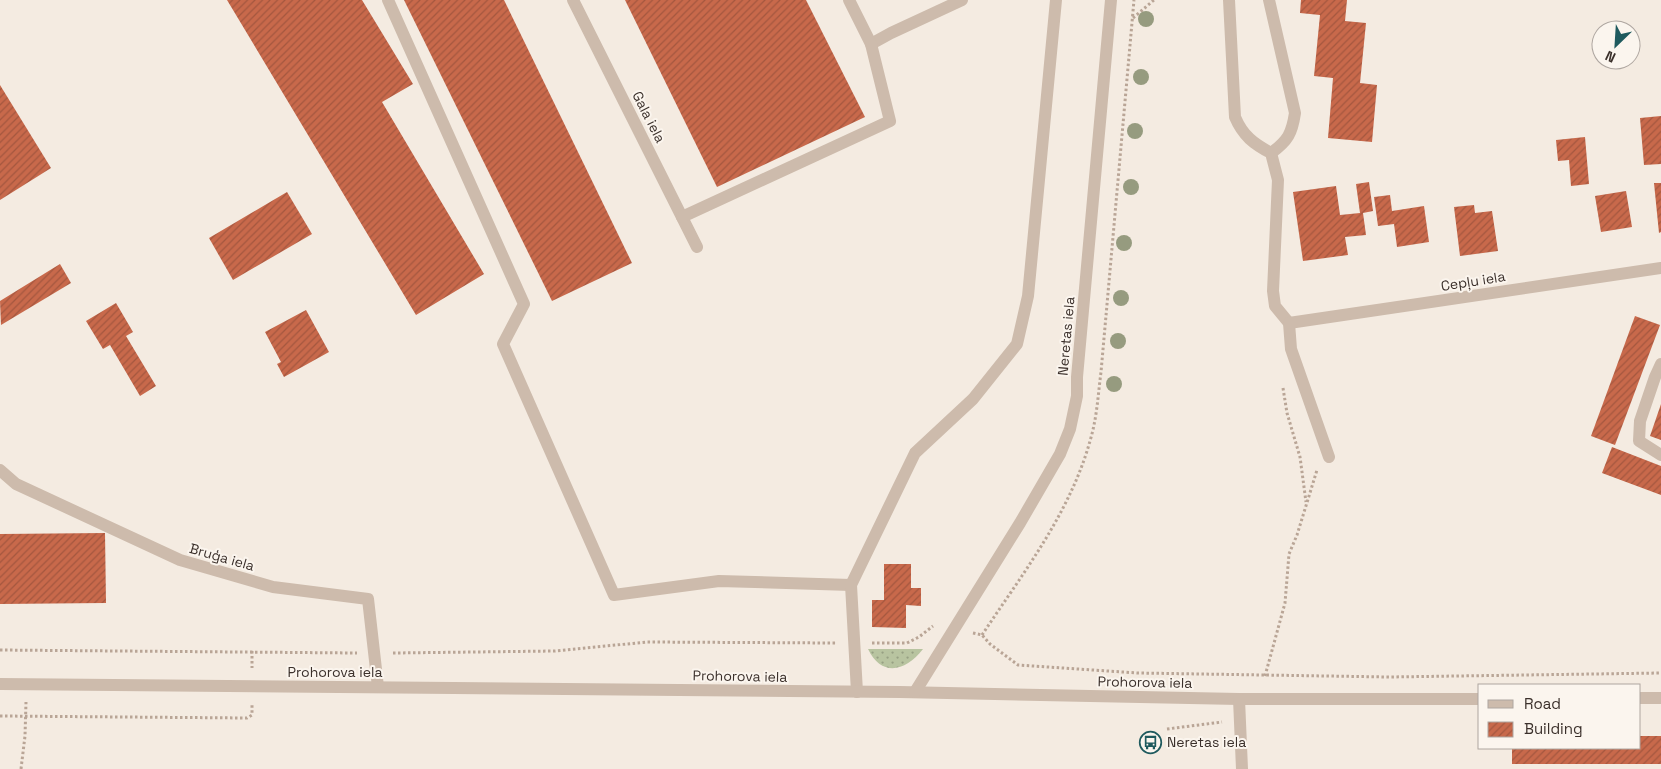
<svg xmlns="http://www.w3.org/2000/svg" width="1661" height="769" viewBox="0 0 1661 769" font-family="'Space Grotesk',sans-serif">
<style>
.grass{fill:url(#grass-dots)}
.building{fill:url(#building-hatch)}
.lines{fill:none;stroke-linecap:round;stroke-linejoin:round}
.path{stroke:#b9a596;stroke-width:3;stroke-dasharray:2.5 2.5;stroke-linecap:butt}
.minor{stroke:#cdbbac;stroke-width:12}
.tree{fill:#969b7f}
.labels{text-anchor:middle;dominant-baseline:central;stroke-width:4;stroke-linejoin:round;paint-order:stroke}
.street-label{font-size:14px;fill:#3b302b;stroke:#fbf5ee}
.poi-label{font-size:14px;fill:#3b302b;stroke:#fbf5ee;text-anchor:start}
</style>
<defs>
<pattern id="grass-dots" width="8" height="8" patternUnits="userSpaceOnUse" patternTransform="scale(1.25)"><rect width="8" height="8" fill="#b8c4a0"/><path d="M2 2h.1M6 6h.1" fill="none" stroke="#97a083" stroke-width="1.8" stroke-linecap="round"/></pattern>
<pattern id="building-hatch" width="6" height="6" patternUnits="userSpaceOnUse" patternTransform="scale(1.25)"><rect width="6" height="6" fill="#c8694b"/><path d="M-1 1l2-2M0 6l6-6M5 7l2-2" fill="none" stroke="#a4573f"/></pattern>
</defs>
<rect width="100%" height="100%" fill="#f4ebe1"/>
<path class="grass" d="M868 649H923C906 671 882 678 868 649Z"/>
<g class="building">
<path d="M227 0H362L413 84 382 102 484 274 416 315Z"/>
<path d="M404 0H504L632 263 552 301Z"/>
<path d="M625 0H806L865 117 717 187Z"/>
<path d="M1301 0H1347L1345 21 1366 23 1360 83 1377 85 1372 142 1328 138 1333 78 1314 76 1320 15 1300 13Z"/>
<path d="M0 85 51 168 0 200Z"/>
<path d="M1661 116V164L1644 165 1640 118Z"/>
<path d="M1585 137 1589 184 1571 186 1569 160 1558 161 1556 140Z"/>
<path d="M1369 182 1373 211 1363 213 1366 235 1345 237 1348 255 1303 261 1293 192 1336 186 1340 215 1360 213 1356 184Z"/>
<path d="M1654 183H1661V232L1659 233Z"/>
<path d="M1626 191 1632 227 1601 232 1595 196Z"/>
<path d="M287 192 312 234 233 280 209 238Z"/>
<path d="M1390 195 1392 211 1424 206 1429 242 1397 247 1394 224 1378 226 1374 197Z"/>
<path d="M1474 205 1475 213 1492 211 1498 251 1460 256 1454 207Z"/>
<path d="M60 264 71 283 1 325 0 301Z"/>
<path d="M116 303 133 332 126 336 156 386 140 396 110 345 103 349 86 321Z"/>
<path d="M306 310 329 352 284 377 277 364 281 362 265 332Z"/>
<path d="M1635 316 1660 325 1615 445 1591 436Z"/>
<path d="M1661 404V440L1650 436Z"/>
<path d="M1612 447 1661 466V495L1602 473Z"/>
<path d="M105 533 106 603 0 604V534Z"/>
<path d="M884 564H911V588H921V606L906 605V628L872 627V600H884Z"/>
<path d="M1640 736H1661V764H1512V748H1640Z"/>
</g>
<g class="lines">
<g class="path">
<path d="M1133 18 1154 0"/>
<path d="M1283 388 1287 413 1300 457 1306 502"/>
<path d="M973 633 982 635 990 644 1018 665 1138 673 1389 677 1661 673"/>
<path d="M982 635C1023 573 1070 513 1090 441 1097 418 1098 395 1101 372L1134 0"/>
<path d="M872 643H907L919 637 933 626"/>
<path d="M0 650 357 653"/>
<path d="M252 651V668"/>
<path d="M393 653 555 651 647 642 836 643"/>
<path d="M1265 676 1285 603 1289 554 1297 535 1317 470"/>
<path d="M0 716 247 718 252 715V705"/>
<path d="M1167 729 1222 722"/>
<path d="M21 769 25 736 26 702"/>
</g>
<g class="minor">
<path d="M388 0 524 304 503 344 614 595 719 581 851 585 915 453 973 399 1017 344 1028 296 1056 0"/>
<path d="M573 0 697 247"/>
<path d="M1229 0 1235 117C1243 136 1254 144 1271 153L1278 180 1273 291 1275 306 1289 323 1291 349 1329 457"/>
<path d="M1269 0 1295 113C1292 133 1288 141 1271 153"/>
<path d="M871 44 891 33 962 0"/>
<path d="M682 217 890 121 871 44 849 0"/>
<path d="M1289 323 1661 268"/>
<path d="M1661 364 1655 377 1640 421 1639 441 1661 455"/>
<path d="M0 470 16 484 180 560 273 587 368 599 378 687"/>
<path d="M851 585 857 692"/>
<path d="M0 684 900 692 1239 699H1480"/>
<path d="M915 692 1020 523 1060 454 1070 429 1077 396V377L1111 0"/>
<path d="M1640 698H1661"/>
<path d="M1239 699 1242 769"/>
</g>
</g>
<g class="tree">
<circle cx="1146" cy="19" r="8"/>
<circle cx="1141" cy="77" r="8"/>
<circle cx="1135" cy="131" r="8"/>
<circle cx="1131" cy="187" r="8"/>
<circle cx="1124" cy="243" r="8"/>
<circle cx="1121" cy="298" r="8"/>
<circle cx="1118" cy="341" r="8"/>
<circle cx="1114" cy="384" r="8"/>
</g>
<defs>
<symbol id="bus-ring" viewBox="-11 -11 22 22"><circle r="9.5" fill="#fbf5ee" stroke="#1f5a5e" stroke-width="1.5"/><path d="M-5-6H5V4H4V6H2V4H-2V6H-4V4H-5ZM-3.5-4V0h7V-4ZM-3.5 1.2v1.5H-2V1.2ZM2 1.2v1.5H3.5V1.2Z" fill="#1f5a5e"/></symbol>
</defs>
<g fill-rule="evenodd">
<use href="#bus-ring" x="1138" y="730" width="25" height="25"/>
</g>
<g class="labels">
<g class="street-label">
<text transform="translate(649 117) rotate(63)">Gala iela</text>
<text transform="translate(1473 281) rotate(-9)">Cepļu iela</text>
<text transform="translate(1066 336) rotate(-85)">Neretas iela</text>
<text transform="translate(222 557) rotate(16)">Bruģa iela</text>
<text x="335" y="672">Prohorova iela</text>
<text transform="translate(740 676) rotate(1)">Prohorova iela</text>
<text transform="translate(1145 682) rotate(1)">Prohorova iela</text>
</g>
<g class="poi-label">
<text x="1167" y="742">Neretas iela</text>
</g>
</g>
<rect x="1478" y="684" width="162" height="65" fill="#fbf5ee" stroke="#aea6a0"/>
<rect x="1488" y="700" width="25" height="8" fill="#cdbbac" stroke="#aea6a0"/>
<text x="1524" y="709" font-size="15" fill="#3b302b">Road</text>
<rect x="1488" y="722" width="25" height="15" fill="url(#building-hatch)" stroke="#aea6a0"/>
<text x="1524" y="734" font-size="15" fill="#3b302b">Building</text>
<g transform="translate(1616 45) rotate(205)"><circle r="24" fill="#fbf5ee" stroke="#aea6a0"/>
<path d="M0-4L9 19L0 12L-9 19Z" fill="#1f5a5e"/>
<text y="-8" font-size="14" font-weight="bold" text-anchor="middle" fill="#3b302b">N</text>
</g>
</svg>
